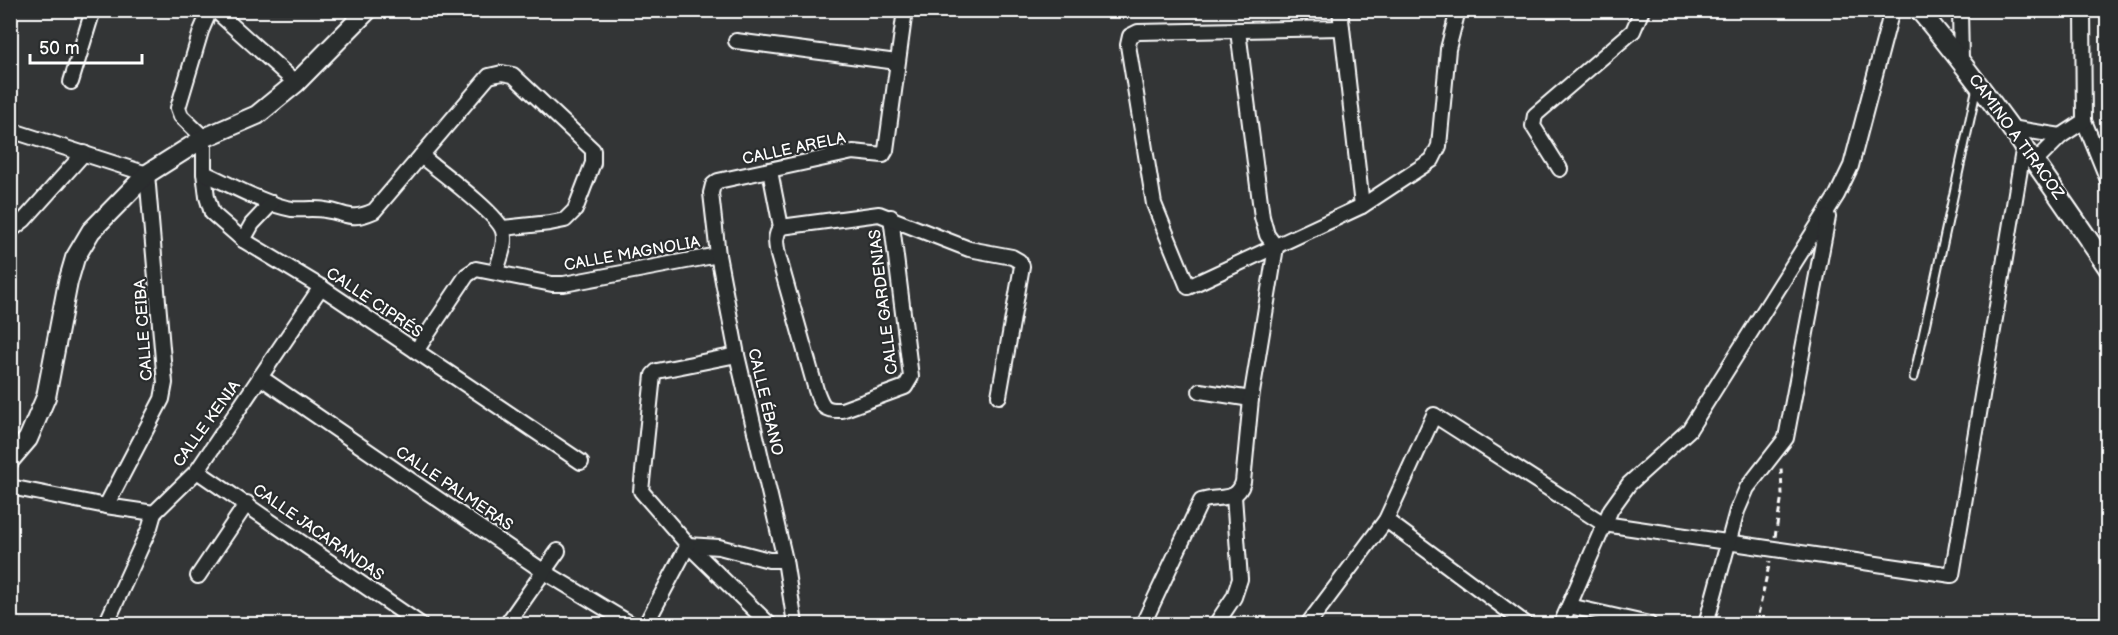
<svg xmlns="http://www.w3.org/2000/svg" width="2118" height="635" viewBox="0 0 2118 635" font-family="'Balsamiq Sans',sans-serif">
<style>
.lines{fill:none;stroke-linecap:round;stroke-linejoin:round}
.service-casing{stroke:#fff;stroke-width:11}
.minor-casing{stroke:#fff;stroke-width:18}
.tertiary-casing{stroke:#fff;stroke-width:22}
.path{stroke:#fff;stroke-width:3;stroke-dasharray:6 4.5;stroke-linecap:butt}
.service{stroke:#2a2d2e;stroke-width:7}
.minor{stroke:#2a2d2e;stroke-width:14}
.tertiary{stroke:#2a2d2e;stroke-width:18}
.labels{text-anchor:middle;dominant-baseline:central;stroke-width:4.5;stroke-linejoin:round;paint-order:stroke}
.street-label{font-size:16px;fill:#fff;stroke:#2a2d2e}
</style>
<rect width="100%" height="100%" fill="#333536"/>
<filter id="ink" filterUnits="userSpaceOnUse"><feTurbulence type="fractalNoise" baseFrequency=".0167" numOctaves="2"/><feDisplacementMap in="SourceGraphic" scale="12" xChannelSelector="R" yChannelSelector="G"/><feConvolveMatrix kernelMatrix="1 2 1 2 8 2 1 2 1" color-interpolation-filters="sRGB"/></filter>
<g filter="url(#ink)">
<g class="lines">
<defs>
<path id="service" d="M1914 377 1977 87"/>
<g id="minor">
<path d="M210 10 201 31 178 108 181 116 204 138V173L207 197 212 213 243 240 321 287 581 462"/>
<path d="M215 10 296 83"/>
<path d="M1340 10 1362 206"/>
<path d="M1960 10 1961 60"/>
<path d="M1342 28 1138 32 1130 36 1128 45 1154 204 1188 287 1362 206 1432 160 1439 146 1448 49 1458 10"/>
<path d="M736 41 897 62"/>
<path d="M71 82 93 10"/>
<path d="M2084 121 2108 180"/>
<path d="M2011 128 2061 136"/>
<path d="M10 130 147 174 165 383 162 399 106 506"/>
<path d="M421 156C437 169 499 215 503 231 507 243 499 260 496 272"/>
<path d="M2036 161 2061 136 2084 121 2083 10"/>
<path d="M1560 169 1533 126 1535 115 1633 31 1642 10"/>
<path d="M770 171 781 227C774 236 776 244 778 255L816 390C822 406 823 411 842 410L905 387 911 377 891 217"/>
<path d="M204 173C229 184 266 205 292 209 302 210 314 208 325 210 348 213 349 222 374 211L489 76 502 73 513 75 593 150V163L575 210 565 220 550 223 503 228"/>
<path d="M781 227 879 214 969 249 1012 257 1019 261 1022 266 999 396"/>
<path d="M10 231 24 220 84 153"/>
<path d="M243 240 252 224 272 203"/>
<path d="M416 351 467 275 476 269 552 284H564L718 255"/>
<path d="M737 355 657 371 653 375 641 491 688 545 769 624"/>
<path d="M260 377 543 571 631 624"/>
<path d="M1200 391 1251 399"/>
<path d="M197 471 420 624"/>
<path d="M10 487 106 506 154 513 197 471 321 287"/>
<path d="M1386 520 1526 624"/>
<path d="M688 545 719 547 769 560H785"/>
<path d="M198 576 247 503"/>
<path d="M1569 606 1649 624"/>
<path d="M106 624 150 527 154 513"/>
<path d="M507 624 558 551"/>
<path d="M646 624 688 545"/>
<path d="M795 624 785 560 737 355 718 255 711 193 713 185 718 181 853 152 883 155 886 150 905 10"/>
<path d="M1143 624 1201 501C1219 495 1237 503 1243 482L1251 399 1276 247 1267 235 1262 217 1238 31"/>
<path d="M1216 624 1234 597 1240 579 1234 496"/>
<path d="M1308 624 1386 520 1434 415 1604 524 1952 575 2024 145"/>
<path d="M1561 624 1611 509 1629 484 1689 430 1837 195 1851 166 1892 10"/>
<path d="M1706 624 1737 511 1747 488 1786 438 1828 217"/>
</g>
<g id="tertiary">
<path d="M1919 10C1988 92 2048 180 2108 268"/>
<path d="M10 460 28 439 46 397 68 282 75 258 91 231 147 174 204 138 257 115 296 83 368 10"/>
</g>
</defs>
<use href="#service" class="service-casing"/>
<use href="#minor" class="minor-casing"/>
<use href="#tertiary" class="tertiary-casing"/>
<g class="path">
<path d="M1775 537 1782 495 1781 466"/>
<path d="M1756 624 1770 561"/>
</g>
<use href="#service" class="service"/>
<use href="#minor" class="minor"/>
<use href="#tertiary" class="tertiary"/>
</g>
</g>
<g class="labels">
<g class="street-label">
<text transform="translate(2016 137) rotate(54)">CAMINO A TIRACOZ</text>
<text transform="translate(794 149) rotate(-12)">CALLE ARELA</text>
<text transform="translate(632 254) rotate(-10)">CALLE MAGNOLIA</text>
<text transform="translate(884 302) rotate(-97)">CALLE GARDENIAS</text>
<text transform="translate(374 303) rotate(34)">CALLE CIPRÉS</text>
<text transform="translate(144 330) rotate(-94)">CALLE CEIBA</text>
<text transform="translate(765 402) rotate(77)">CALLE ÉBANO</text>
<text transform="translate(207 424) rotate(-54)">CALLE KENIA</text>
<text transform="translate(454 489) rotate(34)">CALLE PALMERAS</text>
<text transform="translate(318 533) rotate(35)">CALLE JACARANDAS</text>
</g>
</g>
<rect width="2118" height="635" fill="none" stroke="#2a2d2e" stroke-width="36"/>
<rect x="18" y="18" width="2082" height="599" fill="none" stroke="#fff" stroke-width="2" filter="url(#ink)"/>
<path d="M30 54v9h112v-9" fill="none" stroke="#ffffff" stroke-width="3"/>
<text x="39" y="54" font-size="18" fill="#ffffff" stroke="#2a2d2e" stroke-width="4.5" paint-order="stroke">50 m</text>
</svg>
